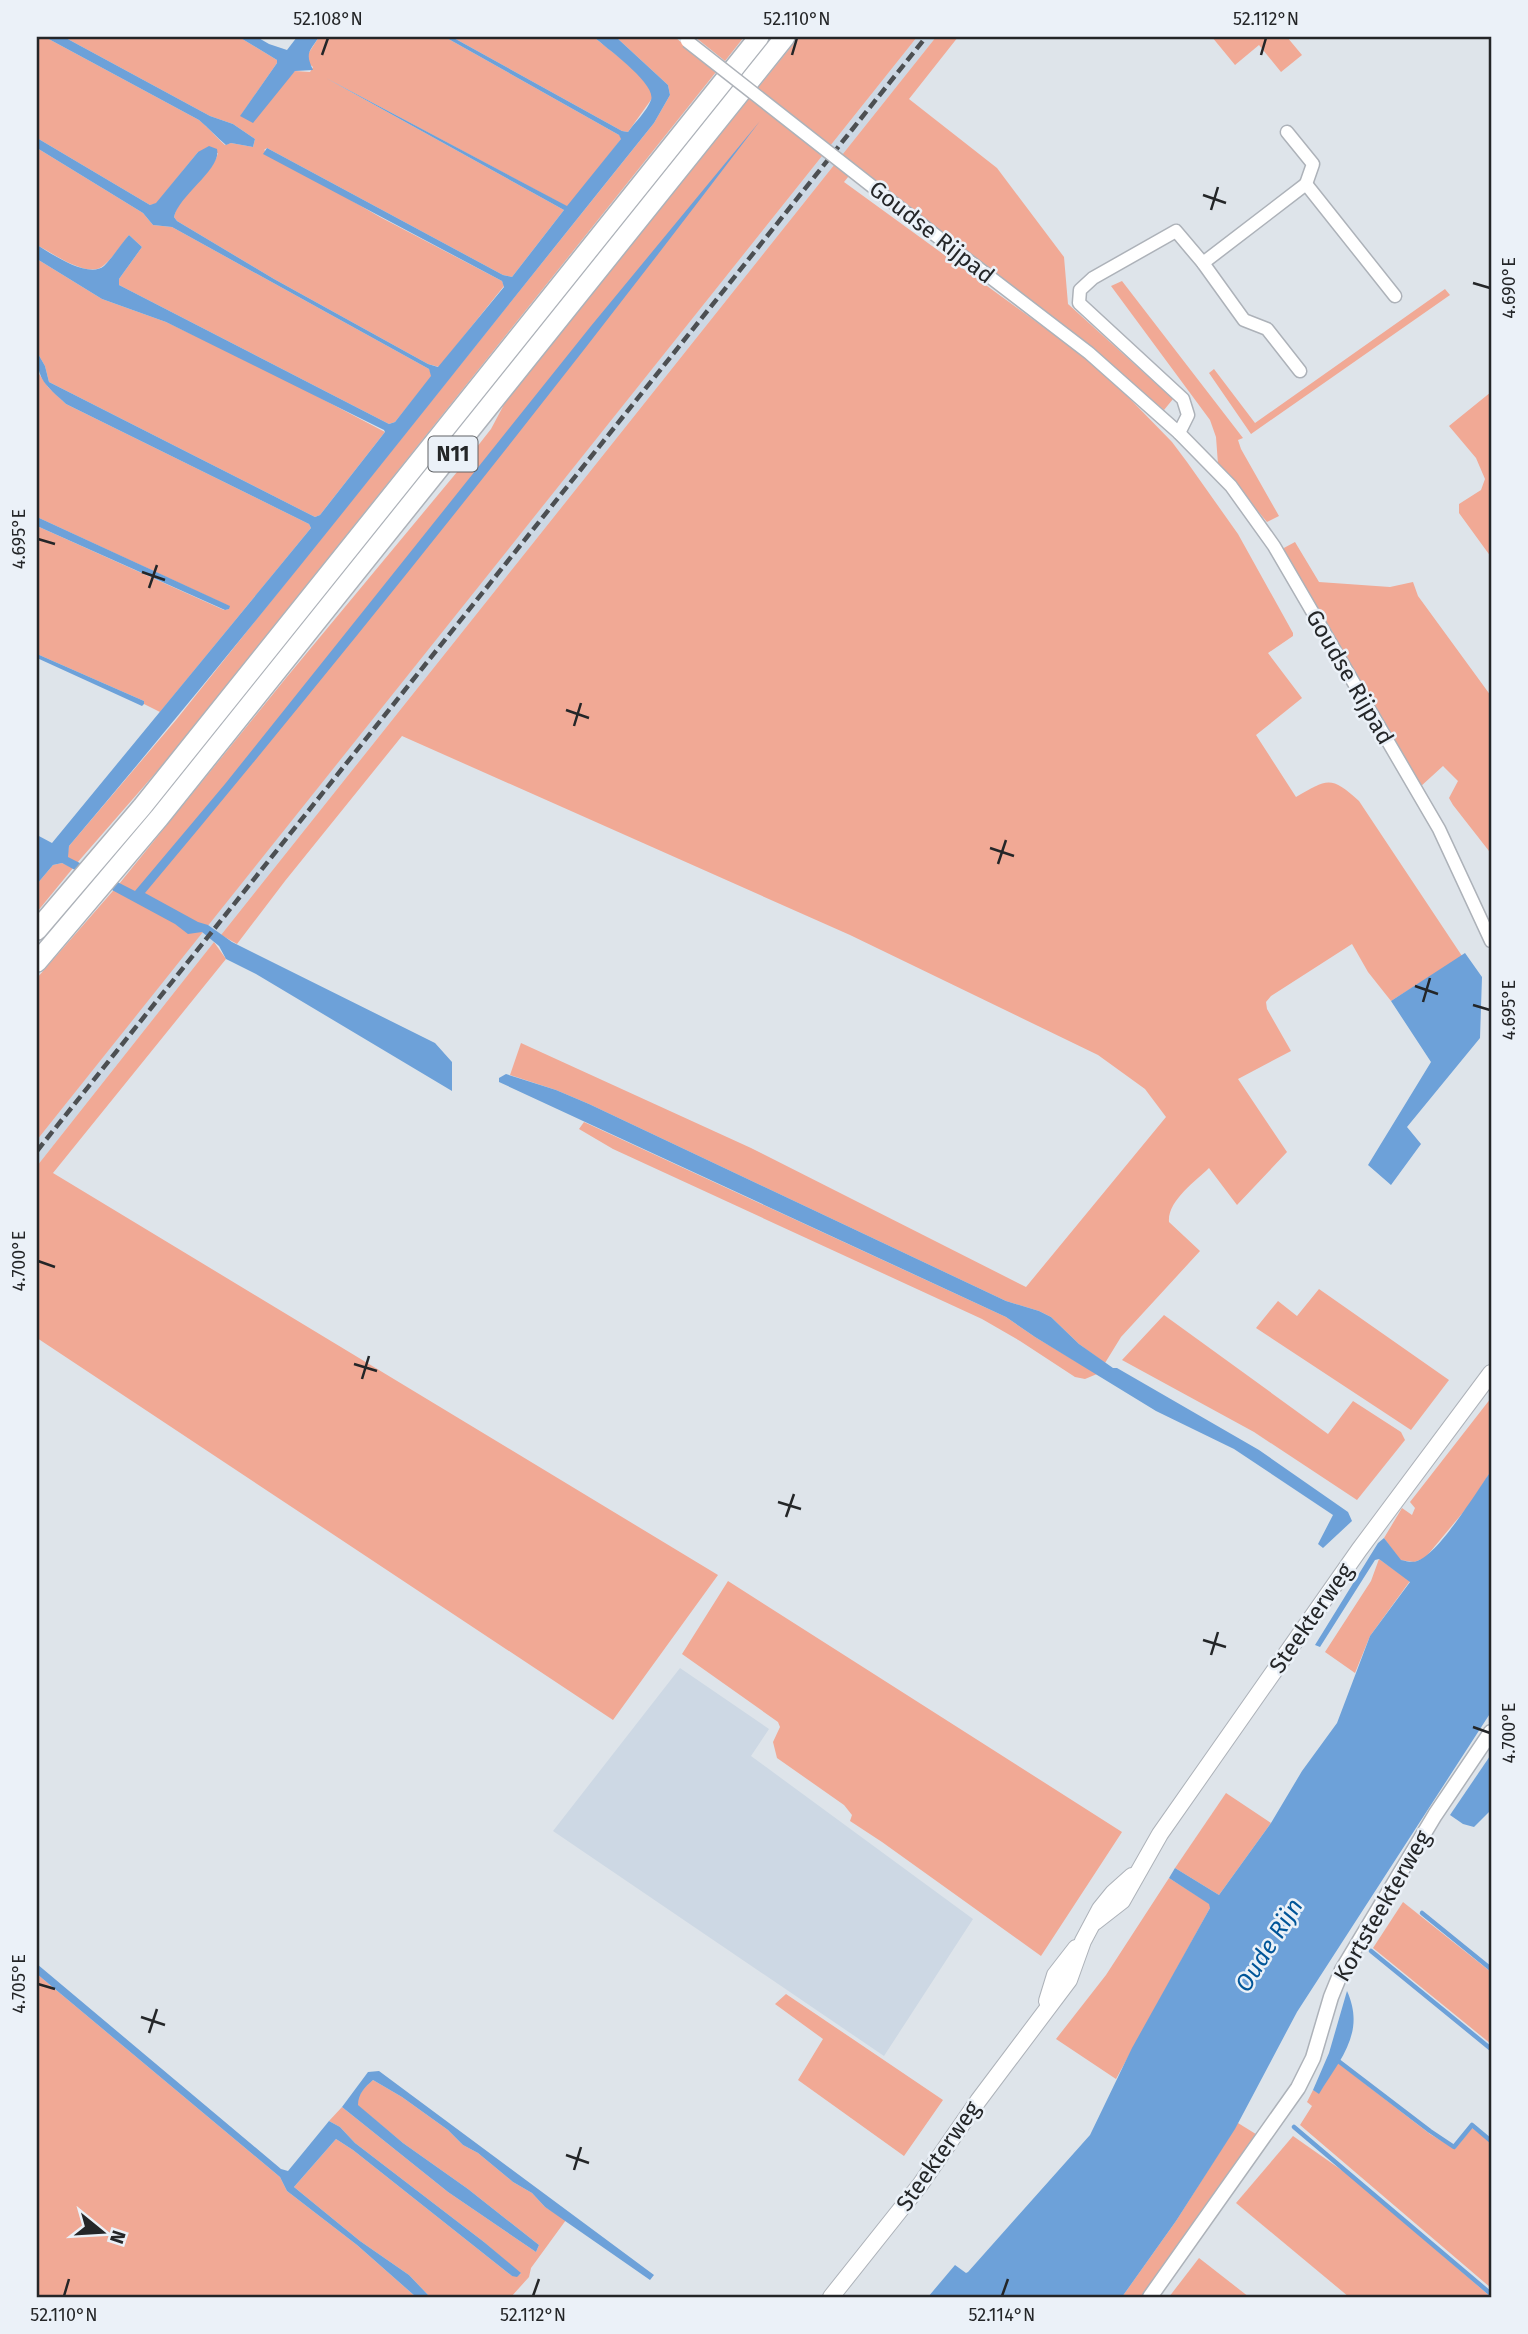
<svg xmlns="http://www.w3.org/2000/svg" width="1528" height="2334" viewBox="0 0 1528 2334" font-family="'Fira Sans',sans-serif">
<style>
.built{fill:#cdd8e4}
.green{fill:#f1a995}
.water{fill:#6da1d9}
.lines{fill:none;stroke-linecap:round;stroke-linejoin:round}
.stream{stroke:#6da1d9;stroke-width:4.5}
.minor-casing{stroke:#adb2b9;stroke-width:15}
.tertiary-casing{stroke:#adb2b9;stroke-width:17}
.secondary-casing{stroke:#adb2b9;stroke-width:18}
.trunk-casing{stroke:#adb2b9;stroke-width:22}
.minor{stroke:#fff;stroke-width:12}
.tertiary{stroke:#fff;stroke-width:14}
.secondary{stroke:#fff;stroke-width:16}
.trunk{stroke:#fff;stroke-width:19}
.rail{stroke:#4c4f52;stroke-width:4.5;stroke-dasharray:10 5;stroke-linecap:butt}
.minor-bridge-casing{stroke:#adb2b9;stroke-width:15;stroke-linecap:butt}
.minor-bridge{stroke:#fff;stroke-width:12}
.ticks{fill:none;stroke:#242628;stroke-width:2.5}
.labels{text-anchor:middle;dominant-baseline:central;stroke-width:5;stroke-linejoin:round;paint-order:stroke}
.shield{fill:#ebf1f8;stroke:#606366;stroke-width:2}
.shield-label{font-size:21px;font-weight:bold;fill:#242628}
.street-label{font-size:23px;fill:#242628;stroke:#ebf1f8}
.water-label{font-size:24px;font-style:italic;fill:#005598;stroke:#ebf1f8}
.neatline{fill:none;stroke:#242628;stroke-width:2.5}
.ticks-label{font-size:18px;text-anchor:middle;fill:#242628}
</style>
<rect width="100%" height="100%" fill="#dee4ea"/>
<g class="built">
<path d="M917 37H936L221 935 208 925Z"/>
<path d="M202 932 214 942 37 1166V1140Z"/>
<path d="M680 1668 769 1729 751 1756 973 1919 884 2056 553 1831Z"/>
</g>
<g class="green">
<path d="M37 37H45L199 120C209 128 216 137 225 145L231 143 253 147 255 139 233 124 210 116 64 37H239L277 60V63L241 115 295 71 310 72 313 67 308 63V54L319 37H445L619 135 622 138 568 207 326 78 564 210 512 277 503 275 267 148 264 150 380 217 502 281 504 286 439 367 428 364 274 279 177 221 174 217C180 191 211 178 218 153L198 152 156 204 150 205 37 138Z"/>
<path d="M452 37H594C611 52 647 75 653 97L628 132 622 131Z"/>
<path d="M616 37H675L716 72 166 761 77 863 67 857 69 846 176 720 654 123 670 95 668 85Z"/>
<path d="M695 37H744L725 61Z"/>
<path d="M799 37H917L37 1140V978L119 884 286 678 462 466 491 429 508 397Z"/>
<path d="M936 37H958L909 99 997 168 1064 257 1068 304 1173 399 1164 410 857 166 844 182 1100 368 1172 442 1187 462 1238 534 1293 633V636L1268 653 1302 698 1256 735 1296 797C1327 779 1331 775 1359 801L1462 956 1391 1001 1368 972 1352 944 1271 996 1266 1002 1267 1009 1291 1051 1238 1079 1287 1152 1237 1205 1209 1168C1196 1181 1167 1201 1169 1222L1200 1251 1121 1337 1105 1363 1079 1344 1051 1317 1039 1311 1006 1301 589 1104 556 1090 510 1075 521 1043 751 1148 1026 1287 1166 1117 1145 1089 1098 1055 850 935 402 736 285 881 237 944 221 935Z"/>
<path d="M1212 37H1287L1302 55 1281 72 1259 45 1235 65Z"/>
<path d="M37 148 143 213 153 225 172 227 429 369 432 376 395 422 389 424 119 285V279L142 247 129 235C121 245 113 258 103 266 88 279 52 253 37 245Z"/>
<path d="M37 259 102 299 166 322 269 371 385 432 320 515 315 517 49 382 45 366 37 352Z"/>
<path d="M1122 281 1243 438 1238 440 1241 449 1279 516 1267 522 1218 464 1216 437 1210 420 1111 286Z"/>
<path d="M1445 289 1450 295 1251 434 1209 373 1214 369 1255 423Z"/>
<path d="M37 371 48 387 66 404 309 524 311 528 160 712 144 704V701L37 654V526L224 610 229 609V606L37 517Z"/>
<path d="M1491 392V557L1459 513V504L1481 490 1485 479 1476 458 1449 426Z"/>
<path d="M1295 542 1319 582 1390 587 1413 582 1418 596 1491 696V850L1489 851 1453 805 1449 798 1458 781 1443 766 1420 787 1329 626 1282 549Z"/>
<path d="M62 863 73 868 37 912V884L53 865Z"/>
<path d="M214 942 226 959 53 1173 718 1575 613 1720 37 1338V1166Z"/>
<path d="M584 1122 1006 1317 1035 1337 1097 1374 1085 1379 1075 1377 1020 1341 982 1319 613 1149 579 1129Z"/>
<path d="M1319 1289 1449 1380 1411 1430 1256 1328 1278 1301 1297 1316Z"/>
<path d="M1164 1315 1328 1434 1353 1401 1401 1432 1405 1440 1357 1500 1254 1432 1122 1360Z"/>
<path d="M1491 1398V1418L1489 1423 1491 1426V1471L1470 1504 1425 1558 1414 1562 1400 1560 1384 1538 1402 1508 1412 1515 1415 1508 1410 1502Z"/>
<path d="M1379 1559 1410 1581 1370 1636 1355 1673 1325 1652 1371 1581Z"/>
<path d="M728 1581 1122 1832 1041 1956 882 1842 850 1821 852 1815 844 1805 777 1758 773 1742 780 1727 778 1722 682 1654Z"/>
<path d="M1226 1793 1271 1823 1219 1895 1175 1868Z"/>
<path d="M1169 1878 1210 1904V1908L1116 2079 1056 2039 1106 1975Z"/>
<path d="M1403 1902 1491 1972V2044L1373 1948Z"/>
<path d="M37 1974 280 2177 287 2191 357 2245 416 2297H37Z"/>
<path d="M786 1994 943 2100 904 2156 798 2080 823 2039 775 2004Z"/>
<path d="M1338 2063 1430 2134 1455 2149 1472 2128 1491 2142V2288L1300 2125 1312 2106 1307 2102 1313 2090 1319 2093Z"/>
<path d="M373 2080 402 2097 448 2130 463 2145 478 2153 513 2182 532 2193 545 2207 566 2220 531 2268 529 2277 511 2297H430L409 2275 360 2241 294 2187 336 2139 353 2150 512 2276 521 2274 484 2242 355 2143 340 2127 329 2121 342 2107 448 2192 536 2252 539 2245 468 2189 403 2143 357 2105C358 2093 365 2087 373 2080Z"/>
<path d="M1238 2123 1259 2136 1141 2297H1122L1176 2221Z"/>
<path d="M1293 2136 1350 2176 1491 2297H1349L1236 2203Z"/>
<path d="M1199 2258 1249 2297H1169Z"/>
</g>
<g class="water">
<path d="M45 37H64L210 116 233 124 255 139 253 147 231 143 226 145C216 137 209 128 199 120Z"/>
<path d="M239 37H257L269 44 287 50 297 37H319C309 52 305 53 313 70L295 71 253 123 240 116 277 63V60Z"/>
<path d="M445 37H452L622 131 628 132C635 122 647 111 651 100 657 84 606 48 594 37H616L668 85 670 95 654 123C460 364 270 609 69 846L68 857 135 891 225 784 591 326 760 121C561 383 356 641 145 893L198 922 208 925 232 942 435 1043 452 1062V1091L256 974 226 959 219 946 202 932 188 934 175 924 62 863 53 865 37 884V864L39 861 37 859V835L52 843 311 528 309 524 66 404C46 385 37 381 37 352L45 366 49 382 315 517 320 515 385 432 384 430 166 322 102 299 37 259V245C52 254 88 279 104 266 113 257 121 244 129 235L142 247 119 279V285L389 424 395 422 431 376 429 369 172 227 153 225 143 213 37 148V138L150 205 156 203 198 152 209 146 217 149C222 169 179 195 174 217L177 221 274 279 428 364 438 367 504 287 502 281 263 154 267 148 503 275 512 277 564 210 326 78 567 206 621 139 619 135Z"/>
<path d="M37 517 230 606 229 609 225 610 37 526Z"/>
<path d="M37 654 144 701V704L142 706 37 658Z"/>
<path d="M1465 953 1482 977 1480 1038 1407 1127 1421 1144 1391 1185 1368 1165 1431 1062 1391 1001Z"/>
<path d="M506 1074 556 1090 589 1104 1006 1301 1039 1311 1051 1317 1079 1344 1113 1368H1117L1259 1450 1348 1512 1352 1521 1323 1548 1318 1544 1333 1515 1234 1449 1156 1411 1035 1337 1006 1317 499 1082V1078Z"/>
<path d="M1491 1471V1712L1297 2012 1235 2129 1176 2221 1122 2297H928L955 2265 966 2273 968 2272 1090 2135 1132 2048 1210 1908 1209 1904 1169 1878 1175 1868 1219 1895 1271 1823 1302 1771 1337 1723 1370 1636 1410 1582 1379 1559 1375 1560 1320 1647 1315 1645 1378 1543 1384 1538 1401 1560C1406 1561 1412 1563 1417 1561 1438 1555 1477 1491 1491 1471Z"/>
<path d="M1490 1756 1491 1810 1474 1827 1463 1824 1450 1815Z"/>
<path d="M37 1964 281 2169 288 2171 329 2121 340 2127 355 2143 484 2242 521 2273 517 2277 512 2276 353 2150 336 2139 294 2187 360 2241 409 2275 430 2297H416L357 2245 287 2191 280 2177 37 1974Z"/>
<path d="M1347 1991C1366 2033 1340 2059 1319 2094L1313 2090 1329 2053Z"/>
<path d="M379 2071 654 2275 650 2280 545 2207 532 2193 513 2182 478 2153 463 2145 448 2130 402 2097 373 2080C365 2087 358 2094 358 2105L403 2143 468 2189 539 2245 536 2252 448 2192 342 2107 368 2072Z"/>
</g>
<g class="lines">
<g class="stream">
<path d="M1422 1913 1491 1969"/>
<path d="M1371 1951 1491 2049"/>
<path d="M1337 2060 1430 2131 1454 2147 1472 2125 1491 2141"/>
<path d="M1294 2127 1491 2294"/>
</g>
<defs>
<g id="minor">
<path d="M1287 132 1313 164 1306 184"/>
<path d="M887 198 1089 353 1179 433 1231 486 1274 546 1439 829 1491 941"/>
<path d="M1203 263 1306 184 1395 296"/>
<path d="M1179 433 1188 415 1183 399 1079 303 1080 290 1093 278 1176 231 1203 263 1244 320 1267 329 1300 371"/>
</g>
<path id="tertiary" d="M1150 2297 1298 2088 1313 2058 1331 1997 1342 1970 1435 1815 1491 1732"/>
<g id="secondary">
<path d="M1095 1922 1122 1901 1160 1834 1359 1550 1491 1373"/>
<path d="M1047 2001 1055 1975 1076 1948"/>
<path d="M831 2297 920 2185 978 2101 1069 1980 1083 1941 1100 1909 1113 1893 1132 1876"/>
</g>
<g id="trunk">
<path d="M37 930 142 807 759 37"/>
<path d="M37 962 159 818 785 37"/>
</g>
</defs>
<use href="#minor" class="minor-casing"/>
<use href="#tertiary" class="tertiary-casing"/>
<use href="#secondary" class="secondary-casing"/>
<use href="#trunk" class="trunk-casing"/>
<use href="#minor" class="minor"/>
<use href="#tertiary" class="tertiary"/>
<use href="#secondary" class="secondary"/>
<use href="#trunk" class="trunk"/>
<path class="rail" d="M37 1151 926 37"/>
<defs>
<path id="minor-bridge" d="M687 41 887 198"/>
</defs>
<use href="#minor-bridge" class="minor-bridge-casing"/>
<use href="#minor-bridge" class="minor-bridge"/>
</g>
<path class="ticks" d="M322 55 328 38M792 55 797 38M1261 55 1266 38M1203 195 1226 203M1211 210 1218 187M1473 283 1490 288M38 539 55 544M142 572 165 580M149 588 157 565M566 710 589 718M574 726 581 703M990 848 1014 856M998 864 1006 840M1415 986 1438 994M1423 1002 1430 978M1473 1005 1490 1010M38 1261 55 1267M354 1364 377 1371M362 1379 369 1356M778 1502 801 1509M786 1517 794 1494M1203 1640 1226 1647M1211 1655 1218 1632M1473 1727 1490 1733M38 1984 55 1989M141 2017 165 2025M149 2033 157 2009M566 2155 589 2163M574 2170 581 2147M64 2296 69 2279M533 2296 539 2279M1002 2296 1008 2279"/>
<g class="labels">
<rect class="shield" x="428.5" y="436.5" width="49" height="35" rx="5"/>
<g class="shield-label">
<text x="453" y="454">N11</text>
</g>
<g class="street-label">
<text transform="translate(932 232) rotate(38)">Goudse Rijpad</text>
<text transform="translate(1350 677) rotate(60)">Goudse Rijpad</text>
<text transform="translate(1311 1618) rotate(-55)">Steekterweg</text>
<text transform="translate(1382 1906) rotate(-60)">Kortsteekterweg</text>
<text transform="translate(938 2156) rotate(-55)">Steekterweg</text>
</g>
<g class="water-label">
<text transform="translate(1269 1945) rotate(-58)">Oude Rijn</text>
</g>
</g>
<rect width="1528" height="2334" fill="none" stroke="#ebf1f8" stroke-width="77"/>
<g transform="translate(102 2232) rotate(108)" stroke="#ebf1f8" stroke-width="5" paint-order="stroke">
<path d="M0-5L12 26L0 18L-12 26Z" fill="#242628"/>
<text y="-10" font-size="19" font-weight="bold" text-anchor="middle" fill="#242628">N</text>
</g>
<rect x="38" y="38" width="1452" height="2258" class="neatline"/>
<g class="ticks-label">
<text x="328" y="25">52.108°N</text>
<text x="797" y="25">52.110°N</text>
<text x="1266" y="25">52.112°N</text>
<text transform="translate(1509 288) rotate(-90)" y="6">4.690°E</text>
<text transform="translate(19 539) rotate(-90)" y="6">4.695°E</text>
<text transform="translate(1509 1010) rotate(-90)" y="6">4.695°E</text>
<text transform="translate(19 1261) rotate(-90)" y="6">4.700°E</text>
<text transform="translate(1509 1733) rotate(-90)" y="6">4.700°E</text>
<text transform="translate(19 1984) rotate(-90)" y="6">4.705°E</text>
<text x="64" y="2321">52.110°N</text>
<text x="533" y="2321">52.112°N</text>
<text x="1002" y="2321">52.114°N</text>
</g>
</svg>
